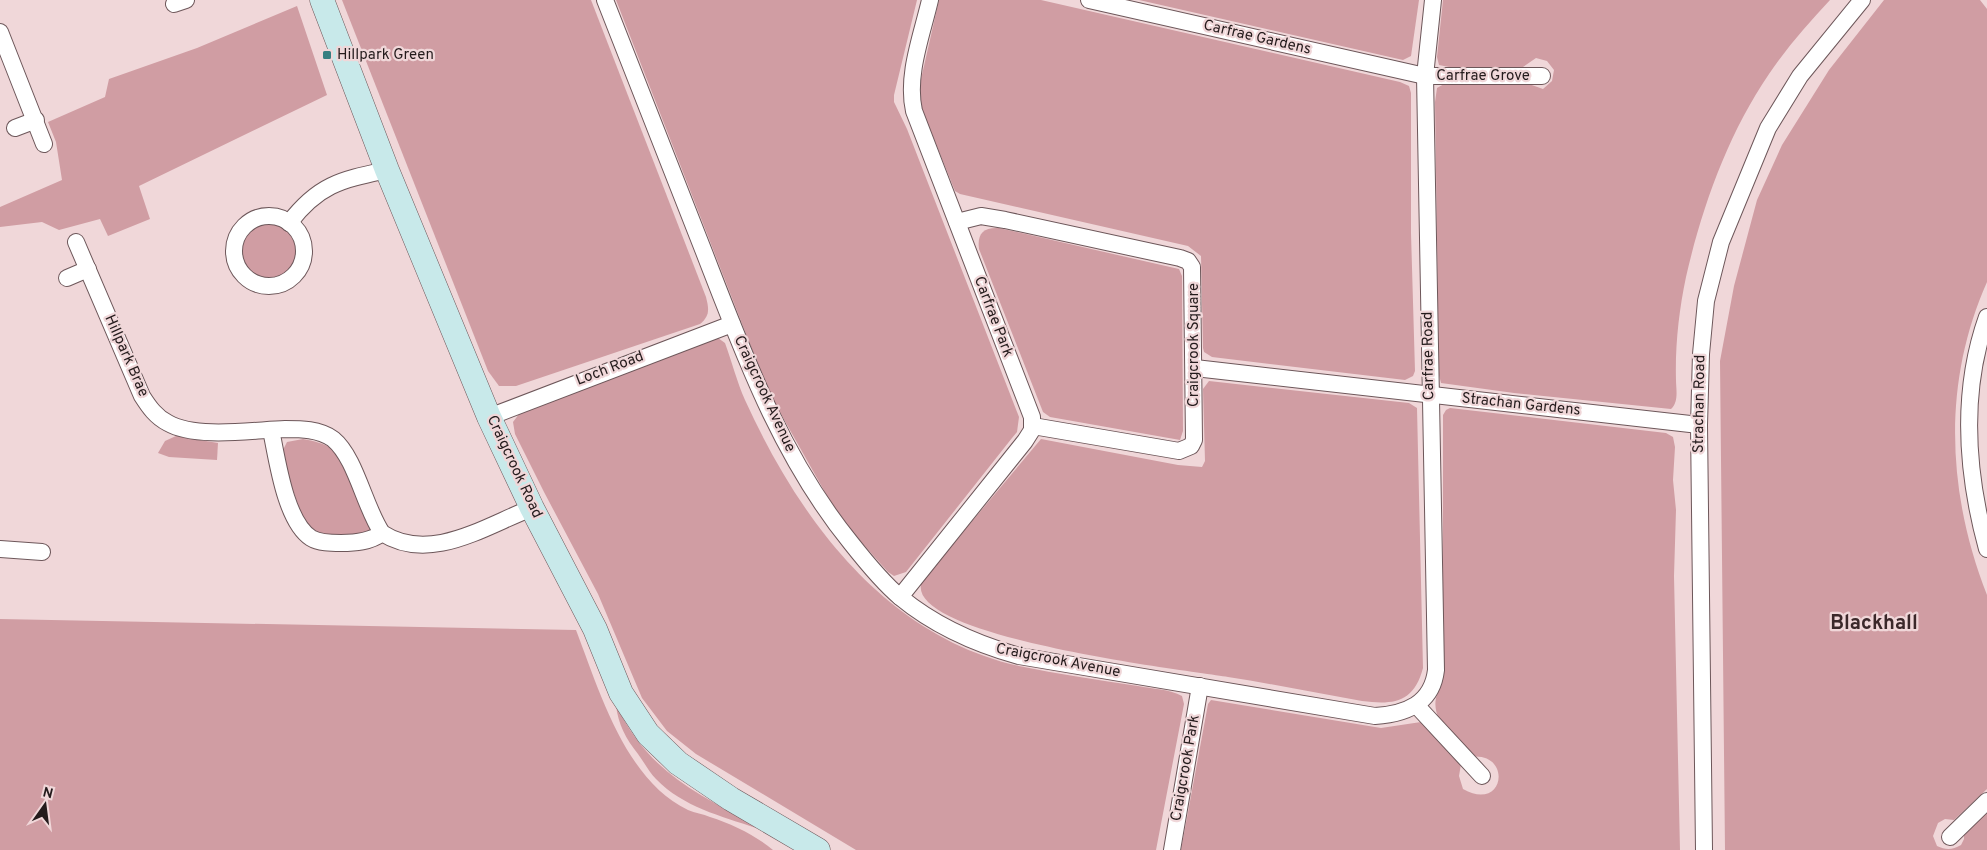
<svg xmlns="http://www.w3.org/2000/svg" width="1987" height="850" viewBox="0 0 1987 850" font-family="Overpass,sans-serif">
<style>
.green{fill:#d09da3}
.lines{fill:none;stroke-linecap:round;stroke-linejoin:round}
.street-casing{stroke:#6d575a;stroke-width:18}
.secondary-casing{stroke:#6d575a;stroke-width:25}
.street{stroke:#fff;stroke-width:16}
.secondary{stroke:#c8e9ea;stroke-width:24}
.poi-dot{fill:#367f81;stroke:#f0d7d9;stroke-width:2}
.labels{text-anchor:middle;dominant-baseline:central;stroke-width:4.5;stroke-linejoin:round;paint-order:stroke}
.street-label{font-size:15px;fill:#241b1c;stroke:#f0d7d9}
.poi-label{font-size:15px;fill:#241b1c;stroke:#f0d7d9;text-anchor:start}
.district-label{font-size:20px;font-weight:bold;fill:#3b282a;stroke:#f0d7d9}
</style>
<rect width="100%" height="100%" fill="#f0d7d9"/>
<g class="green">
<path d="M342 0H591L706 297C709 309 710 316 700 324L516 386H499L488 371Z"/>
<path d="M616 0H917L894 95V102L907 129 1019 417 1017 432 1012 438 906 572 894 576 888 572 855 535 830 501 769 393Z"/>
<path d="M939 0H1041L1400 82 1409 86 1411 93V233L1415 371 1413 376 1405 380 1212 357 1204 352 1203 348 1201 256 1188 246 960 194 955 191 919 102V88Z"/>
<path d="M1139 0H1419L1411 56 1403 60Z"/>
<path d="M1443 0H1830C1809 23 1787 47 1769 74 1728 134 1702 207 1686 277 1679 310 1675 346 1676 380 1676 389 1679 402 1671 409L1514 393 1441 383 1439 375 1435 102 1437 88 1444 84 1523 82 1543 89 1552 81 1554 70 1547 61 1536 58 1523 67H1449L1439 65 1437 57Z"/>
<path d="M1884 0H1980L1987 9V282C1942 383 1947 493 1987 595V789L1954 820 1945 819 1938 823 1933 836 1937 846C1946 850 1952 850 1961 845L1964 839V829L1987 808V850H1725L1720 361 1734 286 1757 200 1782 145 1829 70Z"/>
<path d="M297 6 327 95 139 186 150 219 108 236 100 219 59 230 42 222 0 227V207L62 180 56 142 48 122 105 97 109 79 197 48Z"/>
<circle cx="269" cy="251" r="29"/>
<path d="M999 228 1179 269 1182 276 1183 431 1180 440 1050 417 1043 412 979 249C977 234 983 227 999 228Z"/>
<path d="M718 338 725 343C732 362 737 382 745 400 799 519 885 636 1019 666 1058 674 1098 680 1138 686 1152 689 1170 689 1182 696L1184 704 1156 850H856L696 754 667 731 642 698 598 594 544 492 515 434 513 422 519 414Z"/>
<path d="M1209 381 1409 403 1417 408 1423 668C1414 703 1393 705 1362 701 1317 693 1273 684 1228 677 1191 671 899 637 922 581L1041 439 1178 465 1202 467 1205 461 1203 389Z"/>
<path d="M1450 408 1666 433 1673 437 1675 447 1673 480 1676 510 1674 576 1680 850H1181L1208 704 1211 700 1381 728 1421 722 1461 764 1459 776 1463 789C1505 813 1513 751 1470 757 1457 742 1431 721 1436 698 1438 691 1442 684 1443 676V415L1446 410Z"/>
<path d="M176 436 218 443 217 460 169 457 158 453 165 441Z"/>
<path d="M303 439C313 441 325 443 333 450 339 455 370 523 371 532L349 537 318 535 304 522 283 461V450L287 442Z"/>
<path d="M0 619 576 630C599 690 625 780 688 810 695 813 703 814 710 817 732 824 755 835 773 850H0Z"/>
<path d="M616 705C646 768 694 794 754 823L756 828C721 816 683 807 656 779 649 772 644 762 638 754 626 739 618 724 616 705Z"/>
</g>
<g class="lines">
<defs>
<g id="street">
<path d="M605 0C638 84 671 168 704 252 744 355 781 457 851 543 866 562 882 582 900 597 935 626 976 644 1019 656L1375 716C1406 714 1432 704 1436 670L1425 76 1433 0"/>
<path d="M1089 0 1425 76H1542"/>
<path d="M174 4 186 0"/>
<path d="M0 32 44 144"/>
<path d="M15 128 36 120"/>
<circle cx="269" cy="251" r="35"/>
<path d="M957 222 981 216 1005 220 1180 258 1188 261 1192 267 1194 440 1191 446 1179 451 1033 426"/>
<path d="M289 223C319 184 341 180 387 170"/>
<path d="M76 242 142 396C149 407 156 417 168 423 196 439 254 430 285 429 301 429 319 429 333 439 356 458 364 506 382 533 430 564 485 526 532 508"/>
<path d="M67 278 88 269"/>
<path d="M1987 317C1960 393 1966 472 1987 549"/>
<path d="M1195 368 1699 425"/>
<path d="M489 417 732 324"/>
<path d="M271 430C277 458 285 521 311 538 319 543 331 543 341 543 355 543 370 542 382 533"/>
<path d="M0 549 42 552"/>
<path d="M900 597 1025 441 1032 430V417L914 111C906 75 922 35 930 0"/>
<path d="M1417 706 1482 776"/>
<path d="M1950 837 1987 801"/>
<path d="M1172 850 1200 686"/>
<path d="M1704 850 1699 425 1701 354 1706 301 1721 242 1768 128 1800 76 1862 0"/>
</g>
<path id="secondary" d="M322 0 387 170 489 417 532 508 595 629 621 693 648 734 678 763 731 799 818 850"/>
</defs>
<use href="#street" class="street-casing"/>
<use href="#secondary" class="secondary-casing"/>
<use href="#street" class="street"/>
<use href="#secondary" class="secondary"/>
</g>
<rect class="poi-dot" x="322" y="50" width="10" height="10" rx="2.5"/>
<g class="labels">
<g class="street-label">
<text transform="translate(1257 38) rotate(13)">Carfrae Gardens</text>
<text x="1483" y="76">Carfrae Grove</text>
<text transform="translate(993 317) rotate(69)">Carfrae Park</text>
<text transform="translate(1194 345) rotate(-90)">Craigcrook Square</text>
<text transform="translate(126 356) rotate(66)">Hillpark Brae</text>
<text transform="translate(1429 356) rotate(-91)">Carfrae Road</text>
<text transform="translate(610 369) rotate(-21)">Loch Road</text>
<text transform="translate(764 394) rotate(65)">Craigcrook Avenue</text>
<text transform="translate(1700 404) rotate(-89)">Strachan Road</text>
<text transform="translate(1521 405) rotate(6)">Strachan Gardens</text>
<text transform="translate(514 467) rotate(65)">Craigcrook Road</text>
<text transform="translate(1058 661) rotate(11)">Craigcrook Avenue</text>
<text transform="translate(1186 768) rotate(-80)">Craigcrook Park</text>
</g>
<g class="poi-label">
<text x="337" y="55">Hillpark Green</text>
</g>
<g class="district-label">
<text x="1874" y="624">Blackhall</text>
</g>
</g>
<g transform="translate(45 805) rotate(14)" stroke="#f0d7d9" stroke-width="4" paint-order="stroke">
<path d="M0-4L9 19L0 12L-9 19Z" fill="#241b1c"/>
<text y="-8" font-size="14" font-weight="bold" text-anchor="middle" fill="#241b1c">N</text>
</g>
</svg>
